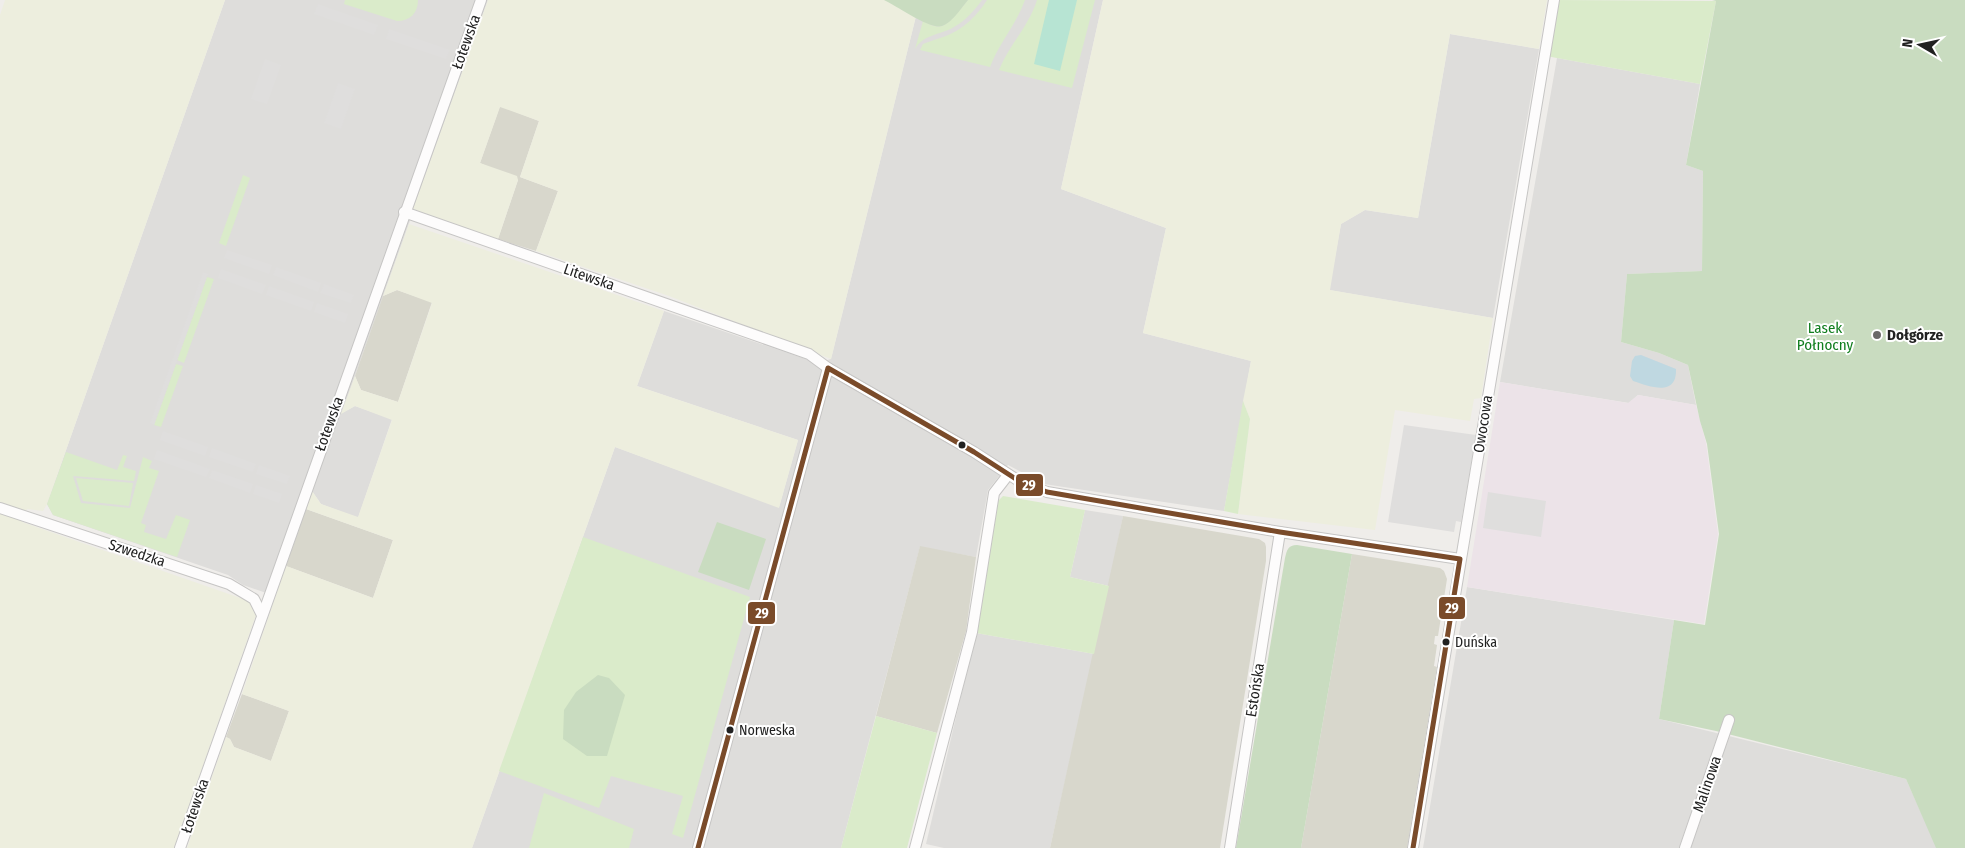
<svg xmlns="http://www.w3.org/2000/svg" width="1965" height="848" viewBox="0 0 1965 848" font-family="'Fira Sans Condensed',sans-serif">
<style>
.residential{fill:#dedddb}
.industrial{fill:#ece3e8}
.construction{fill:#d8d7cc}
.farmland{fill:#edeede}
.grass{fill:#daebca}
.forest{fill:#c9dcc0}
.pitch{fill:#b7e4d3}
.parking{fill:#dfdedd}
.water{fill:#bfd8e1}
.lines{fill:none;stroke-linecap:round;stroke-linejoin:round}
.minor-casing{stroke:#c6c5c4;stroke-width:12}
.minor{stroke:#fdfcfc;stroke-width:10}
.bus-1-casing{stroke:#fff;stroke-width:9}
.bus-1{stroke:#7a4b2a;stroke-width:5}
.poi-dot{fill:#696867;stroke:#fff;stroke-width:2}
.bus-dot{fill:#212121;stroke:#fff;stroke-width:2}
.labels{text-anchor:middle;dominant-baseline:central;stroke-width:4;stroke-linejoin:round;paint-order:stroke}
.bus-label{font-size:14px;fill:#212121;stroke:#fff;text-anchor:start}
.street-label{font-size:15px;fill:#212121;stroke:#fff}
.park-label{font-size:15px;fill:#107e1e;stroke:#fff}
.poi-label{font-size:15px;font-weight:bold;fill:#212121;stroke:#fff;text-anchor:start}
.line-badge{stroke:#fff;stroke-width:2}
.badge-label{font-size:14px;text-anchor:middle;font-weight:bold;fill:#fff}
</style>
<rect width="100%" height="100%" fill="#efedea"/>
<g class="residential">
<path d="M225 0H488L342 413 355 406 392 419 358 518 321 504 312 491 275 596 243 585 228 575 53 515 47 504Z"/>
<path d="M920 0H1103L1061 189 1166 228 1143 333 1251 361 1224 511 1044 484 1008 465 988 490 976 557 920 547 841 848H472L615 447 779 507 798 440 637 386 664 311 817 363 831 359Z"/>
<path d="M1450 34 1539 49 1493 318 1329 290 1341 224 1365 210 1418 218Z"/>
<path d="M1557 58 1700 84 1686 165 1703 171 1702 271 1627 274 1621 342 1659 353 1688 365 1696 405 1638 395 1629 403 1500 382Z"/>
<path d="M1085 510 1123 516 1109 586 1070 577Z"/>
<path d="M1467 587 1674 620 1659 719 1906 779 1937 848H1423Z"/>
<path d="M976 633 1094 654 1050 848H944L926 844Z"/>
</g>
<path class="industrial" d="M1500 382 1628 403 1638 395 1696 405 1706 443 1718 534 1704 624 1467 587Z"/>
<g class="construction">
<path d="M500 106 539 121 520 177 558 191 536 251 498 239 518 180 480 163Z"/>
<path d="M397 290 432 302 398 402 361 390 355 376 383 296Z"/>
<path d="M306 509 393 540 373 598 286 566Z"/>
<path d="M1123 516 1259 539 1265 543 1266 547V561L1220 848H1050Z"/>
<path d="M920 546 976 557 966 631 937 733 876 716Z"/>
<path d="M1352 554 1440 568 1444 571 1447 579 1438 636H1435L1434 644 1437 645 1434 666 1437 667 1407 848H1301Z"/>
<path d="M242 694 289 711 271 761 234 747 230 739 226 737Z"/>
</g>
<g class="farmland">
<path d="M5 0H225L47 504 43 511 27 509 22 522 249 601 256 615 174 848H0V15Z"/>
<path d="M488 0H920L831 359 669 296 536 251 558 191 520 177 539 121 500 107 480 163 517 176 518 180 498 239 413 209Z"/>
<path d="M1103 0H1547L1539 49 1450 34 1418 218 1365 210 1341 224 1330 290 1493 318 1481 398 1474 399 1470 421 1395 410 1375 530 1238 514 1250 419 1243 401 1251 361 1143 333 1166 228 1061 189Z"/>
<path d="M409 224 664 311 637 386 798 440 779 508 615 447 472 848H187L226 737 230 739 234 747 271 761 289 711 242 694 286 566 373 598 393 540 306 509 312 491 321 504 358 517 392 420 355 406 341 414 355 376 361 390 398 402 432 303 397 290 383 296Z"/>
</g>
<g class="grass">
<path d="M345 0H418C418 13 410 21 397 21L344 4Z"/>
<path d="M968 0H982C975 10 965 21 954 27 940 35 924 34 915 49L923 21C928 24 936 28 942 26 950 24 963 6 968 0Z"/>
<path d="M987 0H1025C1016 25 999 43 990 67L920 50 923 44C930 41 938 39 946 36 962 30 978 15 987 0Z"/>
<path d="M1037 0H1095L1072 88 999 70C1009 45 1029 26 1037 0Z"/>
<path d="M1556 0 1716 1 1700 84 1546 56Z"/>
<path d="M243 175 250 178 226 246 219 243Z"/>
<path d="M207 277 214 279 184 363 177 360Z"/>
<path d="M176 364 183 366 161 427 154 425Z"/>
<path d="M1243 401 1250 419 1238 514 1224 511Z"/>
<path d="M66 452 117 470 123 455 127 456 123 467 136 471 134 481 73 476 81 503 130 508 143 457 152 461 149 468 159 471 141 523 146 525 144 532 166 539 176 515 190 520 177 557 53 515 47 504Z"/>
<path d="M76 478 133 483 129 506 83 501Z"/>
<path d="M1003 496 1085 510 1070 577 1109 586 1094 654 976 633 996 503Z"/>
<path d="M583 537 750 597 683 838 672 834 683 796 611 776 599 808 499 771Z"/>
<path d="M876 716 937 733 907 848H841Z"/>
<path d="M544 793 634 829 629 848H529Z"/>
</g>
<g class="forest">
<path d="M884 0H968C962 7 952 23 942 26 930 30 897 6 884 0Z"/>
<path d="M1712 0H1965V848H1936L1906 779 1716 731 1659 719 1674 620 1705 625 1719 534 1707 444 1700 421 1688 365 1659 353 1621 342 1627 274 1702 271 1703 171 1686 165 1716 1Z"/>
<path d="M717 522 766 539 749 590 698 572Z"/>
<path d="M1297 545 1352 554 1301 848H1236L1285 558C1287 550 1288 545 1297 545Z"/>
<path d="M598 675 609 678 625 695 607 756H587L563 739 564 710 576 692Z"/>
</g>
<path class="pitch" d="M1049 0H1077L1060 71 1034 64Z"/>
<g class="parking">
<path d="M318 4 378 25 374 35 314 14Z"/>
<path d="M389 29 450 50 446 59 386 39Z"/>
<path d="M265 59 281 65 267 104 251 99Z"/>
<path d="M338 83 355 89 341 129 324 123Z"/>
<path d="M227 250 272 265 269 274 224 258Z"/>
<path d="M276 267 321 283 318 292 273 275Z"/>
<path d="M221 269 266 285 262 294 218 278Z"/>
<path d="M203 272 208 274 154 425 150 423Z"/>
<path d="M324 284 354 295 351 303 320 293Z"/>
<path d="M269 286 314 302 311 311 266 295Z"/>
<path d="M317 303 348 314 345 323 314 312Z"/>
<path d="M1404 425 1476 435 1461 522 1456 521 1454 532 1388 522Z"/>
<path d="M163 431 208 447 205 456 160 440Z"/>
<path d="M212 448 256 464 253 472 209 457Z"/>
<path d="M157 450 210 469 206 477 154 459Z"/>
<path d="M259 465 290 476 287 484 256 474Z"/>
<path d="M212 470 253 484 250 493 209 478Z"/>
<path d="M256 485 282 494 279 503 253 494Z"/>
<path d="M1488 492 1546 501 1541 537 1483 528Z"/>
</g>
<path class="water" d="M1641 355 1676 369C1677 397 1651 387 1633 381L1630 376 1632 361 1635 356Z"/>
<g class="lines">
<defs>
<g id="minor">
<path d="M404 212 809 354 828 368 974 452 1019 481 1047 492 1280 532 1460 559"/>
<path d="M0 508 229 584 254 599 262 615"/>
<path d="M180 848 481 0"/>
<path d="M698 848 828 368"/>
<path d="M915 848 972 632 994 493 1008 475"/>
<path d="M1230 848 1280 532"/>
<path d="M1413 848 1554 0"/>
<path d="M1685 848 1729 720"/>
</g>
</defs>
<use href="#minor" class="minor-casing"/>
<use href="#minor" class="minor"/>
<defs>
<path id="bus-1" d="M698 848 828 368 974 452 1019 481 1047 492 1280 532 1460 559 1413 848"/>
</defs>
<use href="#bus-1" class="bus-1-casing"/>
<use href="#bus-1" class="bus-1"/>
</g>
<circle class="poi-dot" cx="1877" cy="335" r="5"/>
<g class="bus-dot">
<circle cx="962" cy="445" r="4.5"/>
<circle cx="1446" cy="642" r="4.5"/>
<circle cx="730" cy="730" r="4.5"/>
</g>
<g class="labels">
<g class="bus-label">
<text x="1455" y="642">Duńska</text>
<text x="739" y="730">Norweska</text>
</g>
<g class="street-label">
<text transform="translate(466 42) rotate(-70)">Łotewska</text>
<text transform="translate(589 277) rotate(19)">Litewska</text>
<text transform="translate(329 424) rotate(-70)">Łotewska</text>
<text transform="translate(1483 424) rotate(-81)">Owocowa</text>
<text transform="translate(137 553) rotate(18)">Szwedzka</text>
<text transform="translate(1255 690) rotate(-81)">Estońska</text>
<text transform="translate(1707 784) rotate(-71)">Malinowa</text>
<text transform="translate(195 806) rotate(-71)">Łotewska</text>
</g>
<g class="park-label">
<text x="1825" y="328">Lasek<tspan x="1825" dy="17">Północny</tspan></text>
</g>
<g class="poi-label">
<text x="1887" y="335">Dołgórze</text>
</g>
</g>
<g class="line-badge">
<rect x="1015" y="473" width="29" height="24" rx="5" fill="#7a4b2a"/>
<rect x="1438" y="596" width="28" height="24" rx="5" fill="#7a4b2a"/>
<rect x="747" y="601" width="29" height="24" rx="5" fill="#7a4b2a"/>
</g>
<g class="badge-label">
<text x="1029" y="490">29</text>
<text x="1452" y="613">29</text>
<text x="762" y="618">29</text>
</g>
<g transform="translate(1920 45) rotate(279)" stroke="#ffffff" stroke-width="4" paint-order="stroke">
<path d="M0-4L9 19L0 12L-9 19Z" fill="#212121"/>
<text y="-8" font-size="14" font-weight="bold" text-anchor="middle" fill="#212121">N</text>
</g>
</svg>
